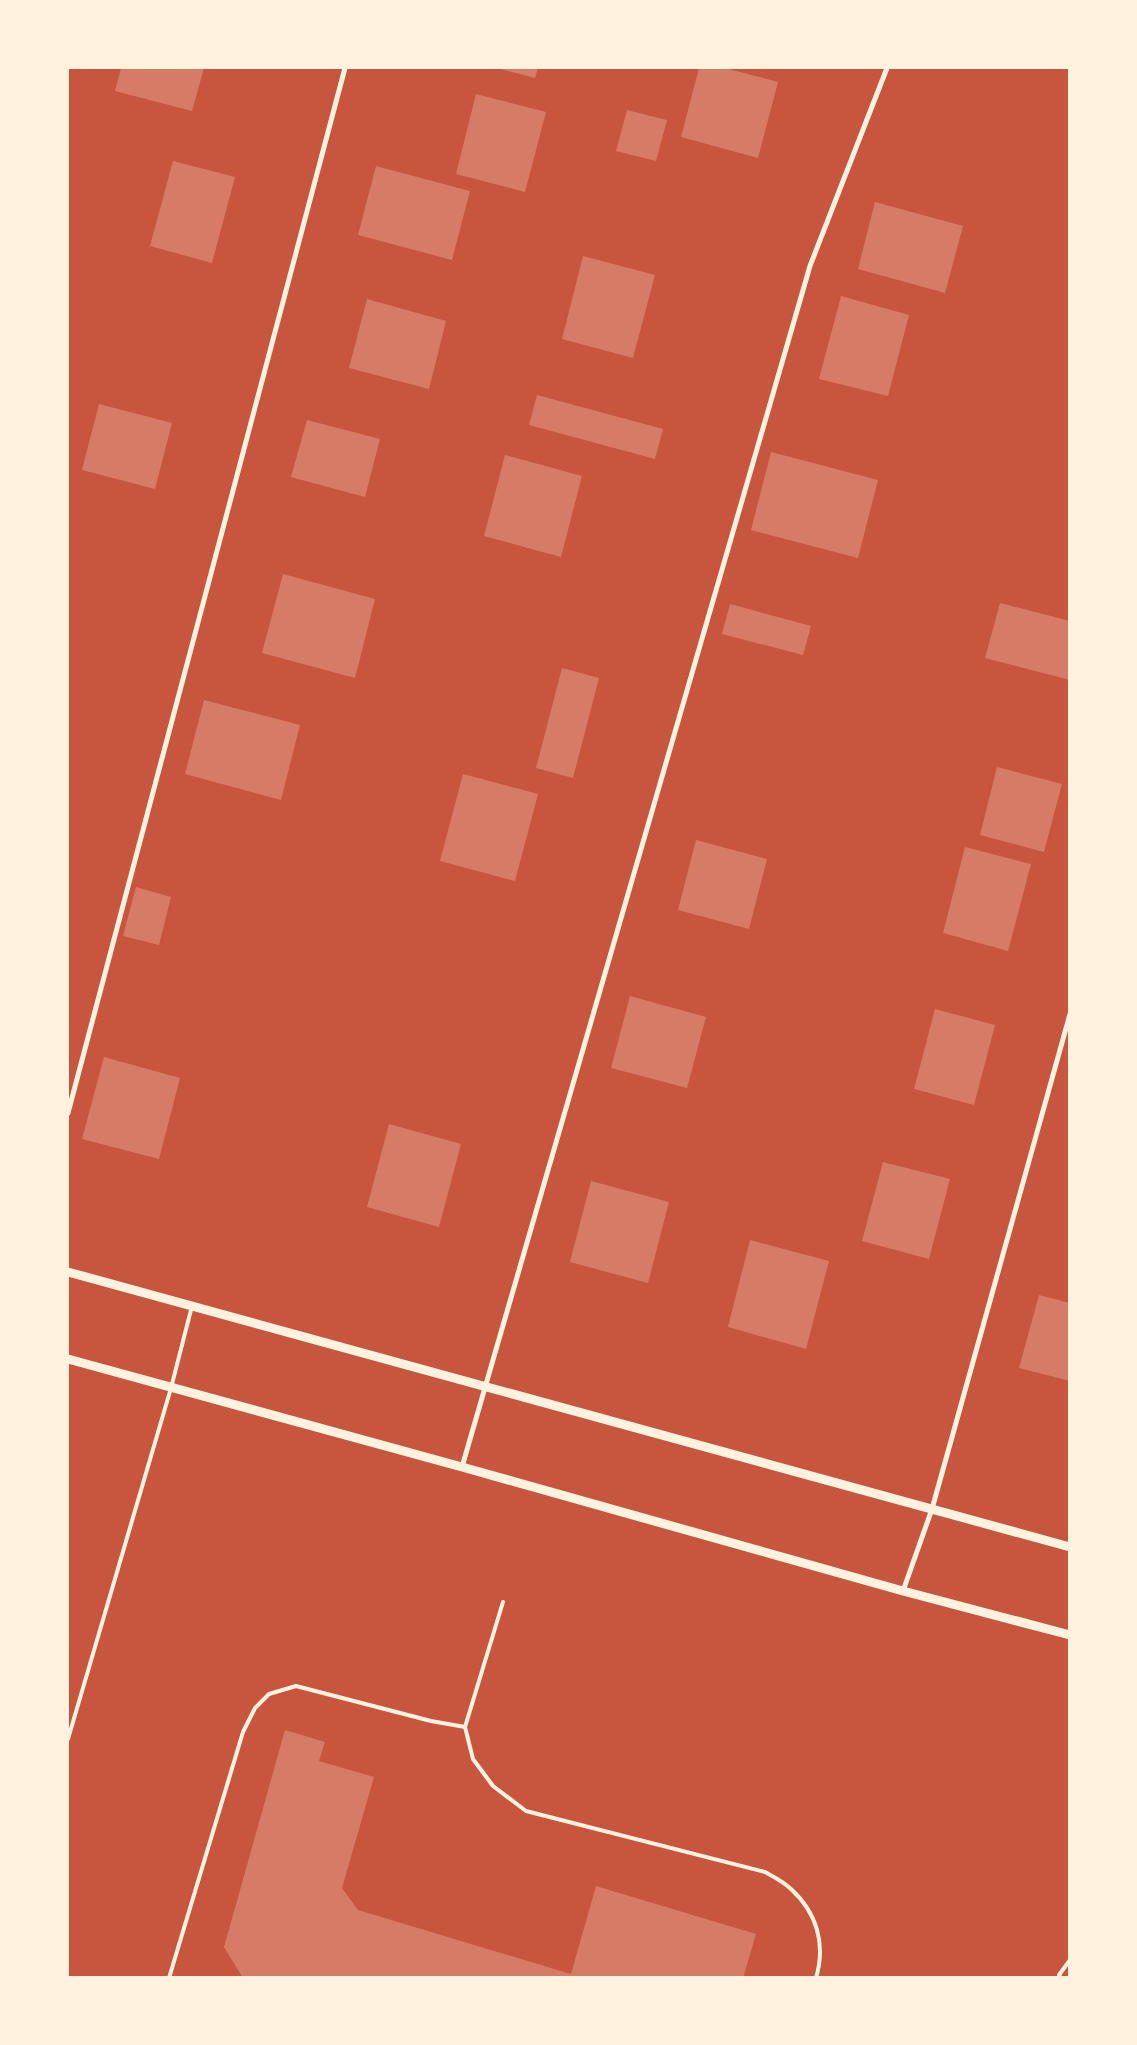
<svg xmlns="http://www.w3.org/2000/svg" width="1137" height="2045" viewBox="0 0 1137 2045" font-family="Raleway,sans-serif">
<style>
.building{fill:#d67c66}
.lines{fill:none;stroke-linecap:round;stroke-linejoin:round}
.service{stroke:#fff3e0;stroke-width:4}
.minor{stroke:#fff3e0;stroke-width:5}
.tertiary{stroke:#fff3e0;stroke-width:9}
</style>
<rect width="100%" height="100%" fill="#c8553d"/>
<g class="building">
<path d="M121 68H204L192 111 115 91Z"/>
<path d="M497 68H538L535 78Z"/>
<path d="M699 68H725L778 82 758 158 681 137Z"/>
<path d="M476 94 546 112 525 192 456 174Z"/>
<path d="M627 110 667 120 656 161 616 151Z"/>
<path d="M173 161 235 177 212 263 150 246Z"/>
<path d="M376 166 470 191 452 260 358 235Z"/>
<path d="M875 202 963 226 945 293 858 269Z"/>
<path d="M583 256 655 275 633 358 562 339Z"/>
<path d="M841 296 909 315 888 396 819 379Z"/>
<path d="M367 299 446 321 429 389 349 368Z"/>
<path d="M537 395 663 429 655 459 529 425Z"/>
<path d="M99 404 172 423 155 489 82 470Z"/>
<path d="M307 420 380 439 365 497 291 477Z"/>
<path d="M771 452 878 480 858 558 751 530Z"/>
<path d="M505 455 582 476 561 557 484 536Z"/>
<path d="M283 574 375 599 355 678 262 653Z"/>
<path d="M1000 603 1070 621V680L985 658Z"/>
<path d="M730 604 811 626 803 655 722 634Z"/>
<path d="M562 668 599 678 573 778 536 768Z"/>
<path d="M204 700 300 725 281 800 185 774Z"/>
<path d="M997 767 1062 784 1044 852 980 835Z"/>
<path d="M463 774 538 794 515 881 440 861Z"/>
<path d="M696 840 767 859 749 929 678 910Z"/>
<path d="M965 847 1031 864 1008 951 943 933Z"/>
<path d="M136 887 171 897 159 945 123 936Z"/>
<path d="M630 996 706 1017 687 1088 611 1068Z"/>
<path d="M935 1009 995 1025 974 1105 914 1089Z"/>
<path d="M104 1057 180 1078 159 1159 82 1139Z"/>
<path d="M389 1124 461 1144 439 1227 367 1207Z"/>
<path d="M883 1162 950 1179 929 1259 862 1241Z"/>
<path d="M591 1181 669 1202 648 1283 570 1262Z"/>
<path d="M750 1240 829 1261 806 1349 728 1327Z"/>
<path d="M1039 1295 1070 1303V1381L1019 1368Z"/>
<path d="M285 1730 325 1742 319 1761 374 1777 342 1888 358 1910 571 1974 596 1886 756 1934 743 1978H243L224 1947Z"/>
</g>
<g class="lines">
<g class="service">
<path d="M503 1602 465 1727 473 1759 493 1786 526 1811 765 1872C774 1877 784 1882 791 1889 817 1913 826 1944 816 1978"/>
<path d="M68 1739 171 1388 192 1306"/>
<path d="M169 1978 243 1732 255 1708 269 1694 296 1686 431 1721 465 1727"/>
<path d="M1061 1978 1059 1975 1070 1960"/>
</g>
<g class="minor">
<path d="M68 1113 345 68"/>
<path d="M462 1467 810 266 887 68"/>
<path d="M903 1591 932 1509 1070 1014"/>
</g>
<g class="tertiary">
<path d="M68 1272 1070 1547"/>
<path d="M68 1359 462 1467 903 1591 1070 1635"/>
</g>
</g>
<rect width="1137" height="2045" fill="none" stroke="#fff3e0" stroke-width="138"/>
</svg>
